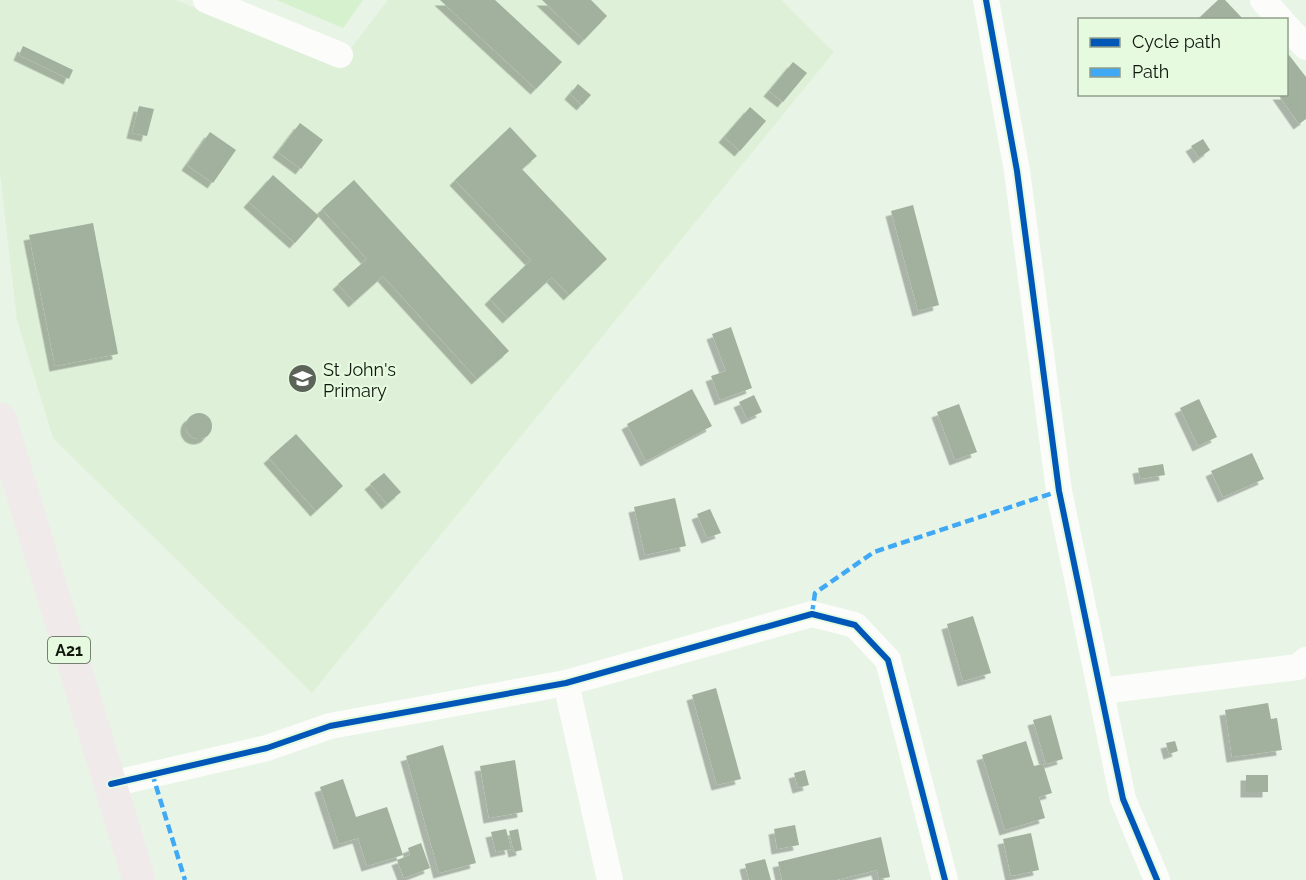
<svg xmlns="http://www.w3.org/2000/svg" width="1306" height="880" viewBox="0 0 1306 880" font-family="Raleway,sans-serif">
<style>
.built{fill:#def1d8}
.green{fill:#d5f1cd}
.building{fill:#a2b09e;filter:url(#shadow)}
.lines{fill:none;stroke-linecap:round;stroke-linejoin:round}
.minor{stroke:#fcfdfb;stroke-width:26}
.primary{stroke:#f1eaea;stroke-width:33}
.quiet{stroke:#3fa9f5;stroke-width:4.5;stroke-dasharray:9 4.5;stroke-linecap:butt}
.cycleway-casing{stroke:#e5fadf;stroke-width:10}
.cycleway{stroke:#0057b8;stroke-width:6}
.labels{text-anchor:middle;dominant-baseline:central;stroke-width:4.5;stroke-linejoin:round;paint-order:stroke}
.shield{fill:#e5fadf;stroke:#505b4c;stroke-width:1.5}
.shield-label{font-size:16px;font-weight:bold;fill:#10170d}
.poi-label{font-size:18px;fill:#10170d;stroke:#e5fadf;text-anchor:start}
</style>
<defs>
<filter id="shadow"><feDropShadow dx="-5.5" dy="5.5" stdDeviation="0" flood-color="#0004"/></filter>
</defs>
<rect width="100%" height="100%" fill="#e8f4e5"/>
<path class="built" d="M0 0H176L338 65 388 0H782L834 52 312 693 53 438 17 320 0 174Z"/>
<path class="green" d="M277 0H363L343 28Z"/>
<g class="building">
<path d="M440 0H495L562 62 536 89Z"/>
<path d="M542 0H591L607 16 584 40Z"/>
<path d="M1218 0H1225L1244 20H1197Z"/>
<path d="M23 46 73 70 69 79 19 55Z"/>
<path d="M1289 55 1306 77V119L1299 124 1278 94H1286V57Z"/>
<path d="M793 62 807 73 783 102 769 91Z"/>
<path d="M578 84 591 95 582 105 570 94Z"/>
<path d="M139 106 154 109 147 136 132 133Z"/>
<path d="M750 107 766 121 740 151 724 137Z"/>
<path d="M300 123 323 140 301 169 278 152Z"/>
<path d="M510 127 537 156 522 169 607 259 569 295 552 277 508 318 490 299 531 260 455 180Z"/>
<path d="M210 132 236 150 213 183 187 165Z"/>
<path d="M1203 139 1210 150 1199 158 1191 146Z"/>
<path d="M273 175 319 216 295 243 249 202Z"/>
<path d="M354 180 509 351 477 379 383 276 354 302 338 284 367 259 322 209Z"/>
<path d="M913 205 939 305 918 311 891 211Z"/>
<path d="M93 223 118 354 55 366 29 235Z"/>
<path d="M731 327 752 388 720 400 711 376 726 371 712 334Z"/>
<path d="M692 389 712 426 646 461 627 424Z"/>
<path d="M754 395 762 412 747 419 739 402Z"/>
<path d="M1199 399 1217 437 1198 446 1180 408Z"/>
<path d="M959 404 977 452 955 460 937 412Z"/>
<circle cx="199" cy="426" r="13"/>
<path d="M296 434 343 486 316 511 269 458Z"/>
<path d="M1252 453 1264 479 1223 497 1211 471Z"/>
<path d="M1163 464 1165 475 1140 479 1138 468Z"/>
<path d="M384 473 401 492 387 504 370 484Z"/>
<path d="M675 498 686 546 645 555 634 507Z"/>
<path d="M710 509 721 533 707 538 697 514Z"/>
<path d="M973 616 991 673 963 681 947 624Z"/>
<path d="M716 688 741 779 717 785 692 695Z"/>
<path d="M1268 703 1271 719 1277 718 1282 750 1232 757 1225 710Z"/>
<path d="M1051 715 1063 759 1046 764 1033 720Z"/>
<path d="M1026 741 1034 766 1043 764 1052 793 1039 797 1045 818 1005 830 982 755Z"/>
<path d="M1175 741 1178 751 1169 754 1166 743Z"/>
<path d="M443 745 476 863 439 873 406 756Z"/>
<path d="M515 760 523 812 489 818 480 766Z"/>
<path d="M805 770 809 785 798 788 794 773Z"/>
<rect x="1246" y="775" width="22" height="17"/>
<path d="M343 779 356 817 387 807 403 855 367 866 358 838 339 844 320 787Z"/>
<path d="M795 825 799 845 777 849 774 829Z"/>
<path d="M506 829 511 849 496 852 491 832Z"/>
<path d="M518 829 522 850 514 852 509 831Z"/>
<path d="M1031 833 1039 870 1011 876 1003 839Z"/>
<path d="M881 837 890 877 879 879 877 870 836 880H782L778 862Z"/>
<path d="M421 843 430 868 404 878 397 860 410 855 408 848Z"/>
<path d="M765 859 771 880H749L745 864Z"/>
</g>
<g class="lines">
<g class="minor">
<path d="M206 0 340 55"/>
<path d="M986 0 1017 171 1059 491 1123 799 1157 880"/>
<path d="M1263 0 1281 20"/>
<path d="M1286 26 1306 47"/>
<path d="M566 683 610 880"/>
<path d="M1101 691 1298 667 1306 660"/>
<path d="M111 784 267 748 330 726 566 683 812 614 855 625 888 660 945 880"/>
</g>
<path class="primary" d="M0 419 139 880"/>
<g class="quiet">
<path d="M812 614 815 593 874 552 1059 491"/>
<path d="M152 773 185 880"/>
</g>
<defs>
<g id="cycleway">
<path d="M986 0 1017 171 1059 491 1123 799 1157 880"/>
<path d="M111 784 267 748 330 726 566 683 812 614 855 625 888 660 945 880"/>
</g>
</defs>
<use href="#cycleway" class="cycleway-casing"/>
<use href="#cycleway" class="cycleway"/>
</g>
<defs>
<symbol id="school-disc" viewBox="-11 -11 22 22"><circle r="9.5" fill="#5c6459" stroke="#e5fadf"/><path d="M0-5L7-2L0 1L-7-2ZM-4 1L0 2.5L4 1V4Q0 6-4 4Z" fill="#fff"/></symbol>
</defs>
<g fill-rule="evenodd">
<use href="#school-disc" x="286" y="362" width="33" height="33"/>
</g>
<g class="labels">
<rect class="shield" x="48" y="637" width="42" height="26" rx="4.5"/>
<g class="shield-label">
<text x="69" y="650">A21</text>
</g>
<g class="poi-label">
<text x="323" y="369">St John's<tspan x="323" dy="21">Primary</tspan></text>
</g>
</g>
<rect x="1078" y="18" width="210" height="78" fill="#e5fadf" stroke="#909f8b" stroke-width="1.5"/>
<rect x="1090" y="38" width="30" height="9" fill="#0057b8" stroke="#909f8b" stroke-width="1.5"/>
<text x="1132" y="48" font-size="18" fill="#10170d">Cycle path</text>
<rect x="1090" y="68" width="30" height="9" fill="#3fa9f5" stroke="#909f8b" stroke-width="1.5"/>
<text x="1132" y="78" font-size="18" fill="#10170d">Path</text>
</svg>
